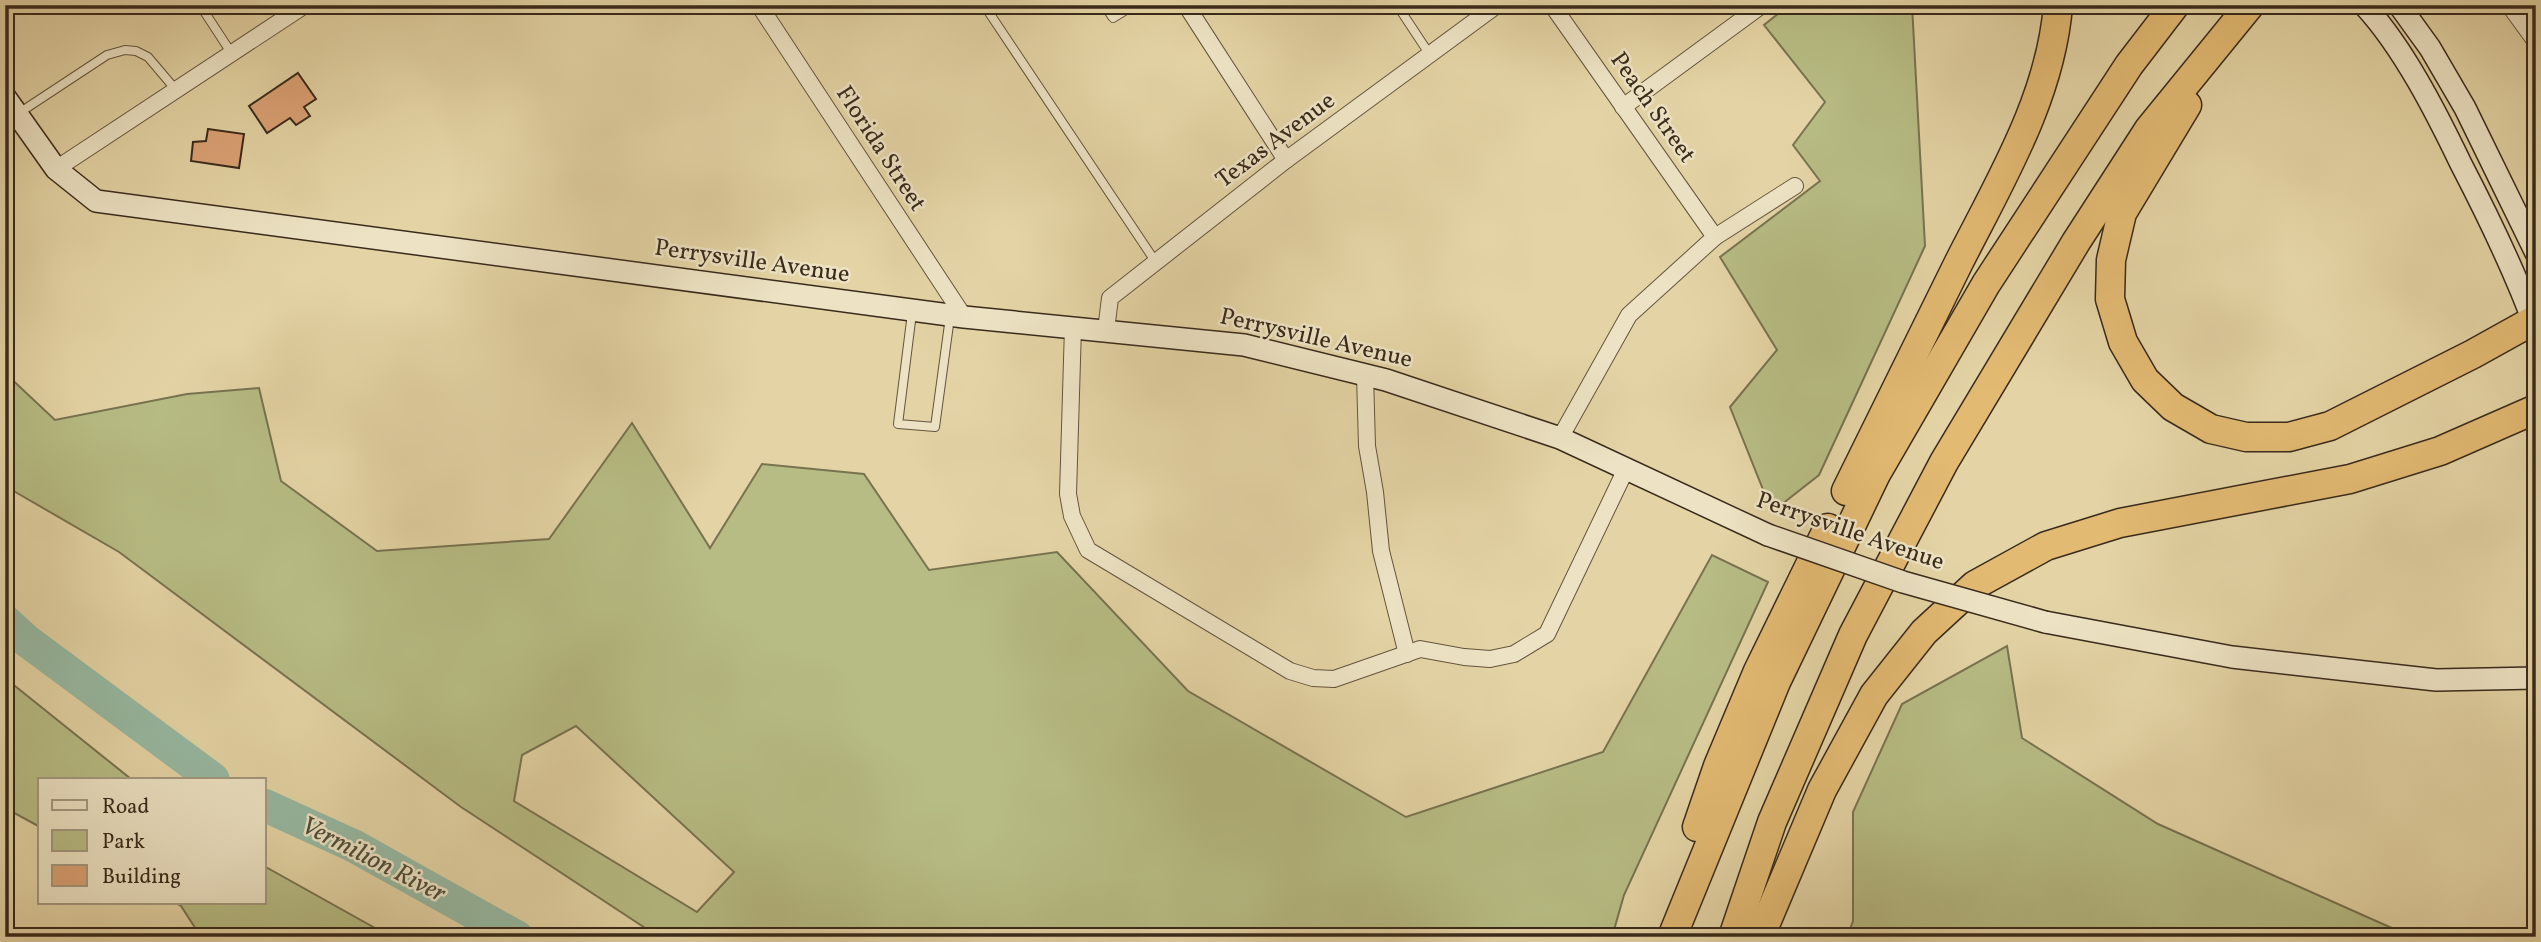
<svg xmlns="http://www.w3.org/2000/svg" width="2541" height="942" viewBox="0 0 2541 942" font-family="Vollkorn,serif">
<style>
.green{fill:#b7bc84;stroke:#787350;stroke-width:2;fill-rule:evenodd}
.lines{fill:none;stroke-linecap:round;stroke-linejoin:round}
.river{stroke:#97b9a2;stroke-width:33}
.building{fill:#dca275;stroke:#392a1b;stroke-width:2}
.lane-casing{stroke:#64543e;stroke-width:10}
.street-casing{stroke:#64543e;stroke-width:18}
.secondary-casing{stroke:#392a1b;stroke-width:24}
.highway-casing{stroke:#392a1b;stroke-width:31}
.lane{stroke:#ede3c4;stroke-width:8}
.street{stroke:#ede3c4;stroke-width:16}
.secondary{stroke:#ede3c4;stroke-width:21}
.highway{stroke:#e2ba72;stroke-width:28}
.secondary-bridge-casing{stroke:#392a1b;stroke-width:24;stroke-linecap:butt}
.secondary-bridge{stroke:#ede3c4;stroke-width:21}
.labels{text-anchor:middle;dominant-baseline:central;stroke-width:5;stroke-linejoin:round;paint-order:stroke}
.street-label{font-size:24px;fill:#392a1b;stroke:#ede3c4}
.water-label{font-size:26px;font-style:italic;fill:#504e3d;stroke:#ede3c4}
</style>
<rect width="100%" height="100%" fill="#e4d4a5"/>
<filter id="stains"><feTurbulence type="fractalNoise" baseFrequency=".00286" numOctaves="4"/><feColorMatrix values="0 0 0 0 .2 0 0 0 0 .09 0 0 0 0 .02 0 0 0 .5 -.17"/></filter>
<radialGradient id="worn" r=".72"><stop offset=".6" stop-color="#630" stop-opacity="0"/><stop offset="1" stop-color="#630" stop-opacity=".3"/></radialGradient>
<g class="green">
<path d="M1789 5H1912L1925 246 1819 475 1772 512 1730 407 1777 350 1720 257 1820 181 1793 145 1825 102 1764 25Z"/>
<path d="M5 373 55 420 187 394 259 388 281 481 377 551 549 539 632 423 710 548 762 464 864 474 929 570 1057 552 1188 691 1406 817 1603 752 1712 555 1768 582 1624 895 1612 937H659L461 807 119 552 5 486ZM576 726 734 872 697 912 514 801 522 755Z"/>
<path d="M2007 646 2022 738 2158 824 2412 937H1847L1853 921V812L1902 704Z"/>
<path d="M5 678 131 779H40V827L5 808Z"/>
<path d="M264 866 391 937H201L181 906 174 902H264Z"/>
</g>
<g class="lines">
<g class="river">
<path d="M5 621 27 641 213 779"/>
<path d="M264 805 354 846 517 937"/>
</g>
</g>
<g class="building">
<path d="M298 73 316 99 304 107 310 116 296 125 290 118 267 133 249 106Z"/>
<path d="M208 129 244 134 239 168 191 161 193 142 206 141Z"/>
</g>
<g class="lines">
<defs>
<g id="lane">
<path d="M200 5 232 54"/>
<path d="M984 5 1155 261"/>
<path d="M1104 5 1113 18 1134 5"/>
<path d="M1397 5 1430 55"/>
<path d="M19 113 107 55 125 50 136 51 148 57 176 90"/>
<path d="M912 313 898 424 935 427 950 317"/>
</g>
<g id="street">
<path d="M759 5 964 317"/>
<path d="M1186 5 1286 160"/>
<path d="M1552 5 1715 237"/>
<path d="M2509 5 2536 42"/>
<path d="M1623 107 1762 5"/>
<path d="M56 169 305 5"/>
<path d="M1073 327 1068 494 1072 516 1088 550 1290 671 1313 678 1334 679 1420 649 1464 657 1490 659 1514 654 1547 634 1626 469"/>
<path d="M1106 330 1110 298 1286 160 1497 5"/>
<path d="M1365 375 1367 446 1375 492 1381 551 1407 654"/>
<path d="M1560 438 1629 315 1715 237 1795 186"/>
</g>
<g id="secondary">
<path d="M2364 5C2403 47 2436 112 2461 164 2489 218 2515 271 2536 329"/>
<path d="M2399 5 2430 48 2465 108 2536 253"/>
<path d="M5 97 56 169 96 201 964 317 1244 345 1386 380 1560 438 1768 535"/>
<path d="M2045 622 2232 657 2436 680 2536 678"/>
</g>
<g id="highway">
<path d="M2187 105 2122 213 2111 260 2110 299 2123 342 2145 380 2173 407 2211 429 2246 437H2289L2330 426 2473 354 2536 319"/>
<path d="M1846 491C1884 415 1921 338 1959 262 2000 181 2051 97 2058 5"/>
<path d="M1697 827 1718 766 1758 671 1828 528"/>
<path d="M1672 937 1776 682 1876 474 1986 284 2129 65 2175 5"/>
<path d="M1733 937 1772 822 1853 635 1944 462 2076 242 2149 129 2250 5"/>
<path d="M1760 937 1822 790 1874 695 1924 632 1975 585 2046 546 2120 523 2350 479 2440 451 2536 409"/>
</g>
</defs>
<use href="#lane" class="lane-casing"/>
<use href="#street" class="street-casing"/>
<use href="#secondary" class="secondary-casing"/>
<use href="#highway" class="highway-casing"/>
<use href="#lane" class="lane"/>
<use href="#street" class="street"/>
<use href="#secondary" class="secondary"/>
<use href="#highway" class="highway"/>
<defs>
<path id="secondary-bridge" d="M1768 535 1903 582 2045 622"/>
</defs>
<use href="#secondary-bridge" class="secondary-bridge-casing"/>
<use href="#secondary-bridge" class="secondary-bridge"/>
</g>
<g class="labels">
<g class="street-label">
<text transform="translate(1652 108) rotate(55)">Peach Street</text>
<text transform="translate(1276 141) rotate(-37)">Texas Avenue</text>
<text transform="translate(880 149) rotate(57)">Florida Street</text>
<text transform="translate(752 262) rotate(8)">Perrysville Avenue</text>
<text transform="translate(1316 339) rotate(13)">Perrysville Avenue</text>
<text transform="translate(1850 532) rotate(19)">Perrysville Avenue</text>
</g>
<g class="water-label">
<text transform="translate(373 860) rotate(27)">Vermilion River</text>
</g>
</g>
<rect width="2541" height="942" fill="none" stroke="#e4d4a5" stroke-width="28"/>
<rect x="7" y="7" width="2527" height="928" fill="none" stroke="#392a1b" stroke-width="3.5"/>
<rect x="14" y="14" width="2513" height="914" fill="none" stroke="#392a1b" stroke-width="2"/>
<rect x="38" y="778" width="228" height="126" fill="#ede3c4" stroke="#a59980" stroke-width="2"/>
<rect x="52" y="800" width="35" height="10" fill="#ede3c4" stroke="#a59980" stroke-width="2"/>
<text x="102" y="813" font-size="21" fill="#392a1b">Road</text>
<rect x="52" y="830" width="35" height="21" fill="#b7bc84" stroke="#a59980" stroke-width="2"/>
<text x="102" y="848" font-size="21" fill="#392a1b">Park</text>
<rect x="52" y="865" width="35" height="21" fill="#dca275" stroke="#a59980" stroke-width="2"/>
<text x="102" y="883" font-size="21" fill="#392a1b">Building</text>
<rect width="100%" height="100%" filter="url(#stains)"/>
<rect width="100%" height="100%" fill="url(#worn)"/>
</svg>
